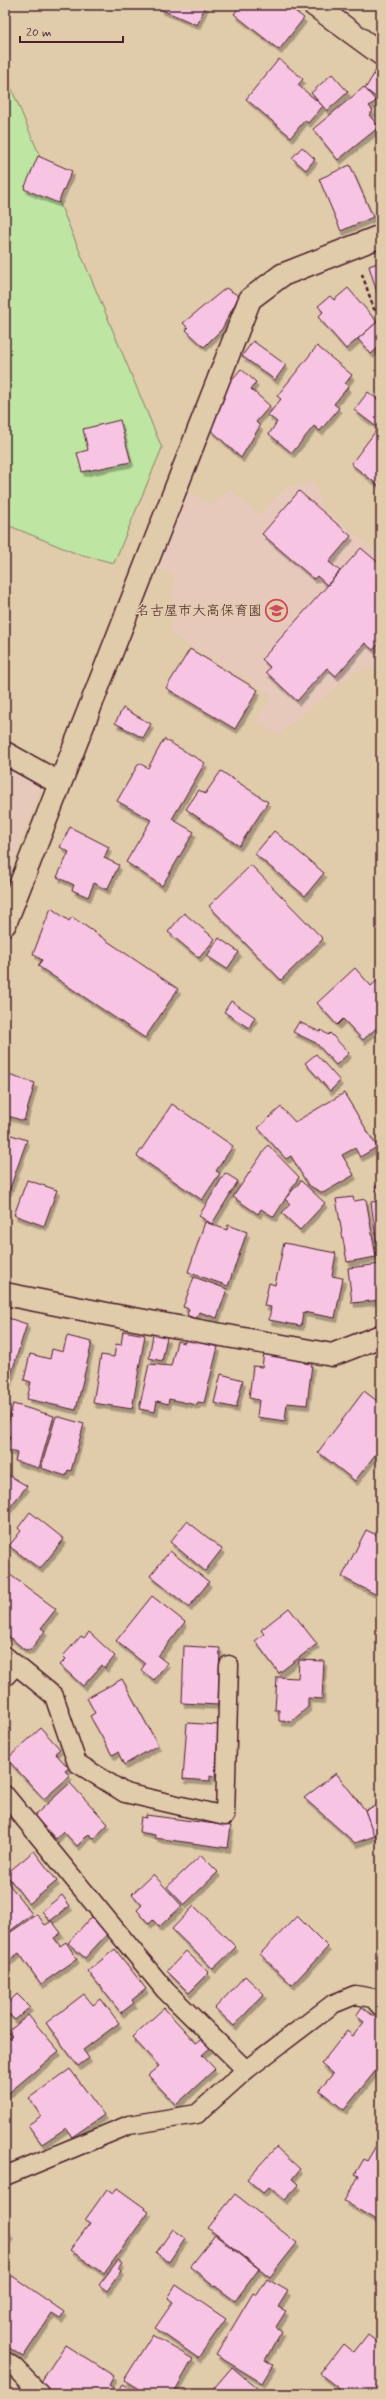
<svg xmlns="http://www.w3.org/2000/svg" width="386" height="2399" viewBox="0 0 386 2399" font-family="Mynerve,'Klee One',sans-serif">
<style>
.built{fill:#e7c9bb}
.green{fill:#bee5a1;stroke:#848266}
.building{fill:#f7c4e3;stroke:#4a1f2b;filter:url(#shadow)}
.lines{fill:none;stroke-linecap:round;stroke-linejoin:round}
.lane-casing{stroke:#4a1f2b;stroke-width:21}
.street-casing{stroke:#4a1f2b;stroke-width:25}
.path{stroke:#4a1f2b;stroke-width:2.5;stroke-dasharray:4 3;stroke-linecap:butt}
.lane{stroke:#e0cbaa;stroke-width:18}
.street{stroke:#e0cbaa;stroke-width:22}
.labels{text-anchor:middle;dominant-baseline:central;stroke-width:3;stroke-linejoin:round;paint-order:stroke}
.poi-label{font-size:14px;fill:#4a1f2b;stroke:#e0cbaa;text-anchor:end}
</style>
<defs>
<filter id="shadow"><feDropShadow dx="2.5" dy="4.5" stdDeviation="0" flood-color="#0004"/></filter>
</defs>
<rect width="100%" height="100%" fill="#e0cbaa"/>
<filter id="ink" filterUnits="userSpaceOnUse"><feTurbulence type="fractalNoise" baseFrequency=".025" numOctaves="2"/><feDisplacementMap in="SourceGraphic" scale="8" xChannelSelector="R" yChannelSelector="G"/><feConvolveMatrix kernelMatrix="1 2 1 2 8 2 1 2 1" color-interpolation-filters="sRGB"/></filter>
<g filter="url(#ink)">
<g class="built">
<path d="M314 482 321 506 381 556V666L355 672 278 735 255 721 272 695 171 634 174 575 156 568 186 488 211 506 230 489 258 515 287 487 301 486Z"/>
<path d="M5 764 42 784 5 882Z"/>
</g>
<path class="green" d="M5 73 162 448 114 563 75 553 5 524Z"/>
<g class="building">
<path d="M162 5H206L197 25 160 9Z"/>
<path d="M241 5H287L304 18 279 50 234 14Z"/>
<path d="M279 59 303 79 298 85 323 106 308 123 305 120 291 137 246 99Z"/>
<path d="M377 69 381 71V101L365 89Z"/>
<path d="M332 74 348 92 327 111 311 93Z"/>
<path d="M364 87 376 101 369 106 373 111 369 115 379 127 338 160 313 129Z"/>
<path d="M302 147 315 159 306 170 292 158Z"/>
<path d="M38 156 72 171 58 203 24 189Z"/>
<path d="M350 165 373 217 341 231 319 179Z"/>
<path d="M381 262V306L369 266Z"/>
<path d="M226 288 239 296 222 329 204 347 186 330 188 328 183 323Z"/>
<path d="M348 288 377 322 346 349 318 317 323 312 318 306 330 296 334 300Z"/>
<path d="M377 322 381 326V345L371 354 358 339Z"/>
<path d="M253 341 286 365 275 380 242 356Z"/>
<path d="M317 346 352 375 345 384 348 387 334 404 339 408 320 431 314 426 292 453 269 434 277 422 268 415 281 399 277 396Z"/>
<path d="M241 369 256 382 251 389 270 406 256 422 260 426 241 458 209 428 228 384Z"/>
<path d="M368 392 381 402V481L378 485 351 464 378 428 354 410Z"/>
<path d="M120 420 131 462 82 472 77 453 88 450 83 429Z"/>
<path d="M299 491 351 536 329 562 340 571 327 585 317 576 314 579 262 534Z"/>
<path d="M361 548 381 565V641L373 650 365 643 336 676 327 668 297 701 266 672 270 667 262 659Z"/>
<path d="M190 649 258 690 235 729 166 688Z"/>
<path d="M123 708 151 724 143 738 115 723Z"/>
<path d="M164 739 205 763 172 819 194 832 162 886 126 862 151 820 117 801 139 763 148 768Z"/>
<path d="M221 771 268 802 239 846 186 809 199 790 205 794Z"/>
<path d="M70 827 109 847 104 858 119 865 107 890 94 883 88 897 72 890 74 885 57 877 69 852 60 847Z"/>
<path d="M274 831 324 873 305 896 255 854Z"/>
<path d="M251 865 323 939 281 980 209 906Z"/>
<path d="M51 908 69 921 72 917 178 989 145 1038 38 966 42 960 33 954Z"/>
<path d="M184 913 215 939 199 958 168 932Z"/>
<path d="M219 938 239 952 227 969 207 956Z"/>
<path d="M355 968 371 986 381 977V1024L363 1040 343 1019 337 1025 317 1003Z"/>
<path d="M231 1001 255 1017 249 1028 224 1012Z"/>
<path d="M299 1022 320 1032 321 1030 328 1035 330 1033 349 1053 336 1065 316 1043 293 1032Z"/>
<path d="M316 1054 340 1081 330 1091 305 1063Z"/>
<path d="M5 1074 35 1083 24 1121 5 1115Z"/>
<path d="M344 1093 377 1147 360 1157 355 1148 342 1155 354 1175 323 1193 308 1185 291 1156 286 1159 258 1128 281 1107 295 1122Z"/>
<path d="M172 1104 233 1146 216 1171 220 1173 202 1200 137 1156Z"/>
<path d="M5 1133 27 1140 9 1191 5 1190Z"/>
<path d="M268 1145 299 1177 274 1217 261 1209 258 1214 233 1197Z"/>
<path d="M225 1173 238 1181 212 1224 199 1216Z"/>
<path d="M27 1180 57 1190 44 1226 14 1215Z"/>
<path d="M301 1181 325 1203 300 1230 282 1213 290 1204 285 1199Z"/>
<path d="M381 1184V1197L379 1198 375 1186Z"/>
<path d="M353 1197 354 1201 366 1199 376 1257 347 1262 336 1199Z"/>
<path d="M381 1201V1254H378L371 1202Z"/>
<path d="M205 1222 227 1230 228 1225 247 1232 228 1286 188 1272Z"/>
<path d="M284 1243 336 1253 332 1276 343 1278 335 1318 303 1312 301 1326 269 1320 271 1307 264 1306 269 1283 275 1285Z"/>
<path d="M381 1264V1300L352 1303 348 1268Z"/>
<path d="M194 1277 227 1289 217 1318 199 1312 196 1319 187 1315 189 1309 183 1307Z"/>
<path d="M5 1317 27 1324 5 1394Z"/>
<path d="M123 1331 145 1335 132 1409 93 1403 101 1355 114 1357 116 1344 121 1345Z"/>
<path d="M153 1334 167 1337 162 1361 149 1358Z"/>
<path d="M67 1336 92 1342 76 1410 27 1399 31 1382 24 1380 30 1354 50 1359 52 1349 63 1352Z"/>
<path d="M185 1339 218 1347 204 1403 198 1402 197 1405 169 1399 168 1404 157 1401 155 1412 139 1409 149 1364 171 1366 177 1341 185 1343Z"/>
<path d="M264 1353 305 1358 304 1363 312 1364 307 1405 287 1403 285 1421 257 1417 259 1400 249 1398 253 1366 262 1367Z"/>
<path d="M221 1374 243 1380 236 1408 214 1403Z"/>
<path d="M364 1391 381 1404V1447L355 1481 318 1452Z"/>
<path d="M13 1404 54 1416 39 1468 15 1461 17 1453 6 1450 10 1436 5 1435Z"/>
<path d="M56 1416 84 1424 71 1471 68 1470 66 1476 41 1468Z"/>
<path d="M5 1473 27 1486 5 1513Z"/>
<path d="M30 1512 64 1539 40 1569 9 1546 21 1531 18 1528Z"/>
<path d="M187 1521 222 1549 205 1571 170 1542Z"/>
<path d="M366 1530 381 1537V1597L342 1577Z"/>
<path d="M170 1551 209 1582 189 1607 150 1576Z"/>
<path d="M5 1571 56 1609 41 1628 45 1631 31 1649 25 1650 5 1633 10 1627 5 1623Z"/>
<path d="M152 1596 185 1622 158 1656 167 1663 154 1680 141 1670 145 1664 116 1641Z"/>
<path d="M289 1608 317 1644 279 1673 255 1641 264 1634 261 1630Z"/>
<path d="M89 1632 115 1656 105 1668 102 1665 83 1686 60 1665 66 1659 63 1656 81 1636 84 1638Z"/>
<path d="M184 1646 220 1648 218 1705 182 1703Z"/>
<path d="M299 1660 324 1661 322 1699 308 1698V1707L291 1722 279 1721V1710H275L277 1677 298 1678Z"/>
<path d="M122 1679 158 1745 124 1765 118 1752 112 1755 90 1716 95 1713 87 1698Z"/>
<path d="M187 1723 219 1725 215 1777 210 1776V1781L183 1779Z"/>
<path d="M41 1728 60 1749 55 1753 69 1768 65 1771 70 1776 44 1799 7 1759Z"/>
<path d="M336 1773 365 1810 375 1836 355 1843 304 1798Z"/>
<path d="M70 1783 108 1824 94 1839 89 1834 77 1846 63 1831 56 1839 34 1816Z"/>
<path d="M381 1804V1832L374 1835 365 1810Z"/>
<path d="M146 1815 231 1826 228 1848 155 1838V1835L139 1832 141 1817 146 1818Z"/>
<path d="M34 1851 57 1881 29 1904 6 1874Z"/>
<path d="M201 1855 218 1872 184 1905 167 1887Z"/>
<path d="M153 1874 182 1906 159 1927 153 1920 149 1924 137 1910 142 1905 132 1894Z"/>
<path d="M5 1879 32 1914 5 1935Z"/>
<path d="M62 1895 70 1906 50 1921 42 1911Z"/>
<path d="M194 1906 236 1947 213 1969 172 1929Z"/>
<path d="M37 1914 45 1925 52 1921 61 1933 54 1938 60 1946 66 1942 77 1959 41 1984 19 1953 5 1963V1936Z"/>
<path d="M297 1916 328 1947 292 1985 260 1954Z"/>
<path d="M91 1917 108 1933 85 1958 68 1943Z"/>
<path d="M115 1949 146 1989 132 2000 134 2003 121 2013 88 1971Z"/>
<path d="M186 1951 209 1973 189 1993 167 1971Z"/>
<path d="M245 1976 264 1994 234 2026 215 2008Z"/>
<path d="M17 1994 30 2007 15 2020 5 2010V2006Z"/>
<path d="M84 1994 93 2005 101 1999 119 2023 83 2050 89 2058 78 2066 46 2023Z"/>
<path d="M362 2007 381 2022V2064L344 2110 319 2090 333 2074 321 2064 347 2031 353 2036 364 2022 356 2016Z"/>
<path d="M164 2008 196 2043 202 2039 210 2048 202 2055 215 2069 176 2105 148 2075 159 2066 132 2037Z"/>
<path d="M28 2015 59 2051 5 2096V2042L12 2036 8 2032Z"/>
<path d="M70 2069 104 2115 72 2137 66 2128 42 2144 28 2125 41 2116 29 2098Z"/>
<path d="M377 2144 381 2146V2223L344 2201 359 2176 355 2174 364 2159 367 2161Z"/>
<path d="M276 2147 300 2169 292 2179 299 2185 285 2200 269 2187 263 2193 247 2179Z"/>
<path d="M117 2188 149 2211 104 2274 70 2250 90 2223 85 2220 107 2189 113 2193Z"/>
<path d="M235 2194 297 2243 270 2277 208 2228Z"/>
<path d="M173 2229 185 2238 169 2262 156 2253Z"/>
<path d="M5 2231 11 2234 5 2244Z"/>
<path d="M215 2235 259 2269 235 2301 190 2267Z"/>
<path d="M118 2260 122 2263 119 2267 122 2270 107 2291 99 2285Z"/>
<path d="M11 2275 64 2312 60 2319 52 2314 23 2357 5 2345V2284Z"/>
<path d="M267 2279 288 2291 278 2307 286 2311 276 2327 282 2331 265 2360 273 2365 262 2383 216 2355 253 2293 257 2295Z"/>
<path d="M176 2285 226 2319 198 2358 155 2328 173 2302 168 2298Z"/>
<path d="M152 2335 193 2359 173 2394H147L124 2380Z"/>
<path d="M368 2335 381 2345V2394H346L320 2374 343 2344 354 2353Z"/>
<path d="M65 2345 114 2376 109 2385 116 2390 113 2394H53L39 2385Z"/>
<path d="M232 2367 264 2394H209Z"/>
<path d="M122 2384 138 2394H116Z"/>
<path d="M302 2389 308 2394H297Z"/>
</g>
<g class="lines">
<defs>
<g id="lane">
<path d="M5 1656 54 1696 77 1763 125 1793 225 1816 229 1665"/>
<path d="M5 1677 16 1665"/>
<path d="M5 1795 165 1990 246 2070"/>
<path d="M5 2176 129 2125 197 2114 246 2070 333 2004 355 1995 373 1998 381 2007"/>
<path d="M5 2361 14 2367 40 2394"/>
</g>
<g id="street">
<path d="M314 5 381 54"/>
<path d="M5 753 59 783"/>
<path d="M5 924 250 299 282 275 381 236"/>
<path d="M5 1294 112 1315 332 1355 381 1336"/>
</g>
</defs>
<use href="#lane" class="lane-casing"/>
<use href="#street" class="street-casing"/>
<path class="path" d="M362 274 374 309 381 314"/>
<use href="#lane" class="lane"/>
<use href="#street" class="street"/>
</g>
</g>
<defs>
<symbol id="school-ring" viewBox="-11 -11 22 22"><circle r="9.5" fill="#e0cbaa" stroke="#d1495b" stroke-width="1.5"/><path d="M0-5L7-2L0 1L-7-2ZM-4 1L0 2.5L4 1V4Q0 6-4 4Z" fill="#d1495b"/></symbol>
</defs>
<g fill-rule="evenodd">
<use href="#school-ring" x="264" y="598" width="25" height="25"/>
</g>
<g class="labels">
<g class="poi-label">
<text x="262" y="611">名古屋市大高保育園</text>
</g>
</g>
<rect width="386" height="2399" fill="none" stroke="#e0cbaa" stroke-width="20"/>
<rect x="10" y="10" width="366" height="2379" fill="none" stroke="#4a1f2b" stroke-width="1.5" filter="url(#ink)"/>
<path d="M20 36v6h103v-6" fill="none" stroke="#4a1f2b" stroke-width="2"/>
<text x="26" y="36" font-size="12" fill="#4a1f2b" stroke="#e0cbaa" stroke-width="3" paint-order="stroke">20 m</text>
</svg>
